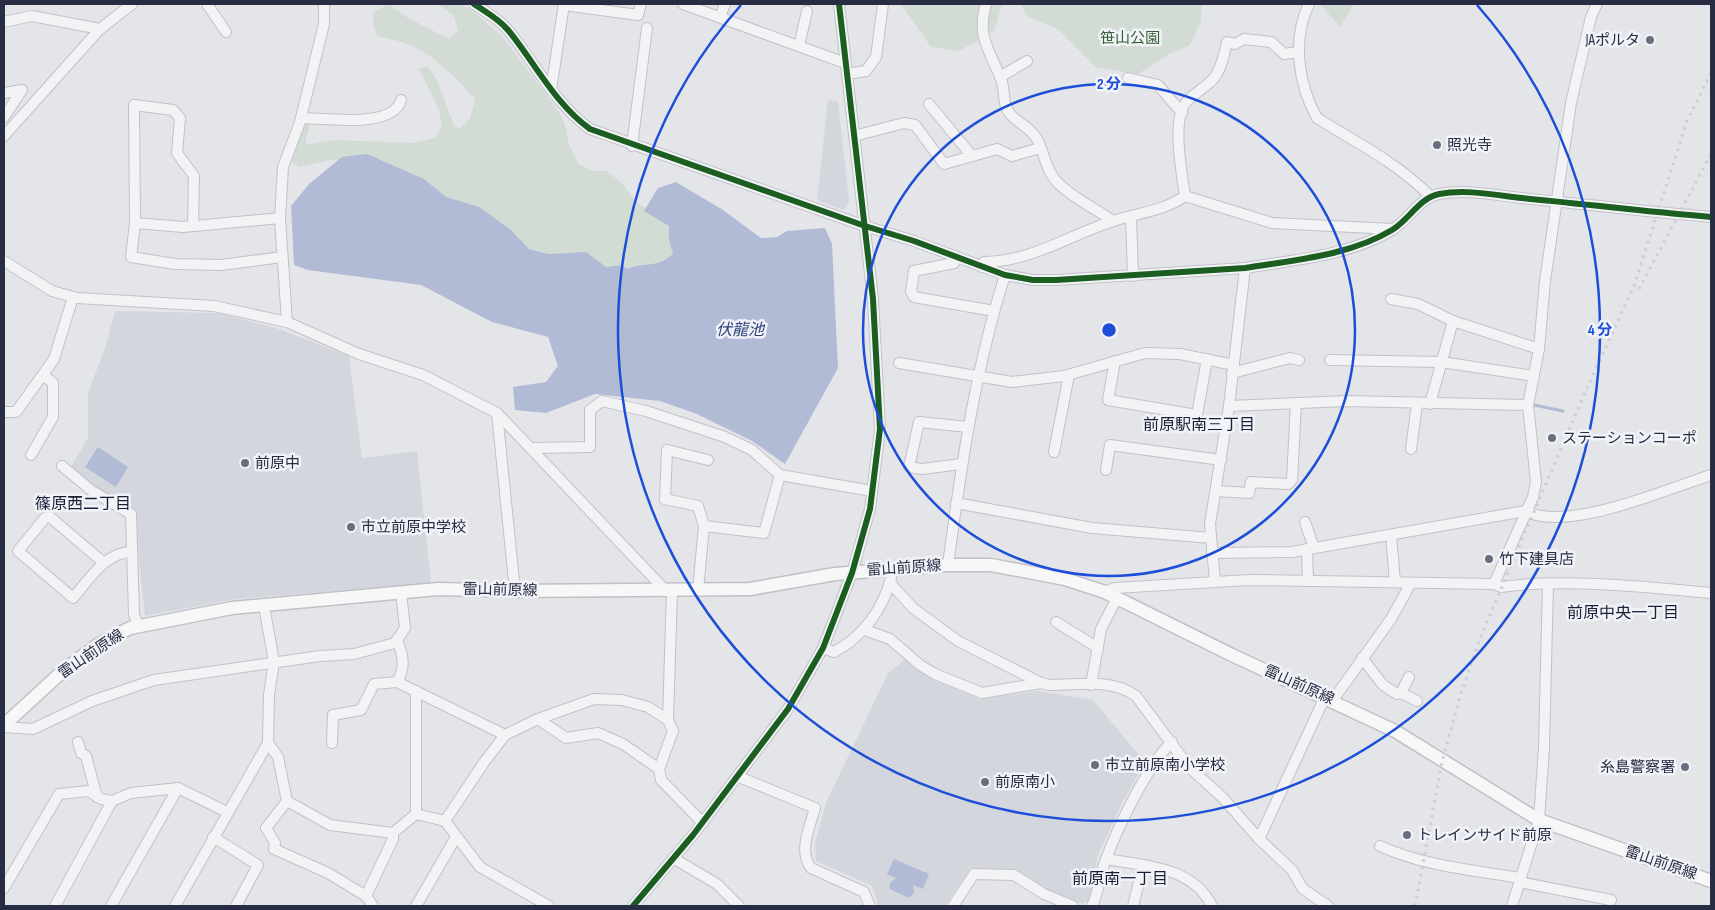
<svg xmlns="http://www.w3.org/2000/svg" width="1715" height="910" viewBox="0 0 1715 910" font-family="'Sofia Sans Condensed','Noto Sans JP',sans-serif">
<style>
.built{fill:#d4d6de}
.green{fill:#d2dcd4}
.water{fill:#b1bbd5}
.lines{fill:none;stroke-linecap:round;stroke-linejoin:round}
.stream{stroke:#b1bbd5;stroke-width:3}
.minor-casing{stroke:#c1c2c7;stroke-width:12}
.major-casing{stroke:#bfc1c7;stroke-width:15}
.minor{stroke:#f3f3f6;stroke-width:10}
.major{stroke:#f7f7f7;stroke-width:12}
.rail{stroke:#cccdd1;stroke-width:3;stroke-dasharray:2.5 5;stroke-linecap:butt}
.cycleway-casing{stroke:#f2f3f8;stroke-width:9}
.cycleway{stroke:#1b5e20;stroke-width:6}
.ring{fill:none;stroke:#1d4ed8;stroke-width:2.5}
.poi-dot{fill:#6a6d7e;stroke:#f2f3f8;stroke-width:2}
.labels{text-anchor:middle;dominant-baseline:central;stroke-width:5;stroke-linejoin:round;paint-order:stroke}
.park-label{font-size:15px;fill:#356135;stroke:#f2f3f8}
.poi-label{font-size:15px;fill:#292d44;stroke:#f2f3f8;text-anchor:start}
.street-label{font-size:15px;fill:#292d44;stroke:#f2f3f8}
.water-label{font-size:16px;font-style:italic;fill:#30437b;stroke:#f2f3f8}
.neighbourhood-label{font-size:16px;fill:#1b1f35;stroke:#f2f3f8}
.centre{fill:#1d4ed8;stroke:#f2f3f8;stroke-width:2.5}
.ring-label{font-size:15px;text-anchor:middle;font-weight:bold;fill:#1d4ed8;stroke:#f2f3f8;stroke-width:5;stroke-linejoin:round;paint-order:stroke}
</style>
<rect width="100%" height="100%" fill="#e4e5e9"/>
<g class="built">
<path d="M828 100 838 102 849 201 844 210 817 200Z"/>
<path d="M115 311 218 313 279 329 349 356 362 458 417 451 431 583 235 599 145 616 134 511 91 485 70 468 88 438V393L105 348Z"/>
<path d="M907 658 931 679 980 699 1037 691 1093 700 1145 762 1121 805 1098 855 1089 900 1083 904 1046 889 1016 869 971 868 945 906H879L872 886 816 861 815 843 826 803 888 673Z"/>
</g>
<g class="green">
<path d="M389 4 408 18 449 39 458 31 454 16 438 4H461L475 13 502 36 555 106 564 122 569 144 578 164 594 171H607L623 184 636 202 671 223 676 255 666 266 622 273 529 255 360 160H330L300 167 292 162C292 153 302 135 305 124H310L306 138V145L335 140 413 143 434 138 442 128 439 110 419 68 428 67 436 78 455 127 460 128 470 119 475 99C456 78 434 54 407 44 398 40 387 39 377 36L373 24V12Z"/>
<path d="M901 4H1002L994 31 959 51 931 47Z"/>
<path d="M1022 4H1202L1201 21 1190 45 1169 54 1138 74 1096 67 1058 29 1025 15Z"/>
<path d="M1320 4H1354L1340 27Z"/>
</g>
<g class="water">
<path d="M367 154 424 179 446 197 479 207 511 230 529 249 548 254 586 252 606 267 622 265 627 269C646 261 657 269 673 254L669 239V226L644 211 658 188 676 182 723 210 761 238 777 237 787 231 825 228 832 244 838 368 785 464 752 441 697 414 660 401 595 394 546 413 515 410 513 387 546 382 558 366 548 337 492 322 421 285 308 270 294 265 291 206 309 184 342 157Z"/>
<path d="M98 447 128 467 116 487 85 467Z"/>
<path d="M894 859 929 874 923 889 913 885 914 893 909 898 890 889V883L896 878 887 874Z"/>
</g>
<g class="lines">
<path class="stream" d="M1534 405 1563 411"/>
<defs>
<g id="minor">
<path d="M207 4 226 32"/>
<path d="M474 4C486 12 499 19 508 30 535 63 555 104 590 129L865 226 914 241 1005 275 1033 280H1056L1245 268C1293 260 1349 256 1392 230 1409 220 1419 198 1439 194 1466 189 1495 195 1522 198 1585 204 1648 212 1711 217"/>
<path d="M683 4 845 63"/>
<path d="M986 4C976 36 990 51 1001 79 1006 91 1001 104 1011 115 1019 124 1033 129 1038 141 1046 157 1045 171 1060 185 1075 199 1096 209 1113 221"/>
<path d="M1309 4C1292 39 1298 84 1317 118 1357 143 1396 162 1430 196"/>
<path d="M564 5 638 15 641 4"/>
<path d="M720 17 725 4"/>
<path d="M4 22 32 16 100 29"/>
<path d="M799 46 807 11"/>
<path d="M847 74 866 71 876 57 883 4"/>
<path d="M1000 77 1027 61"/>
<path d="M1128 78 1158 85 1182 113"/>
<path d="M551 90 564 4"/>
<path d="M4 93 22 90 4 117"/>
<path d="M929 104 972 156"/>
<path d="M301 118C325 118 393 129 401 100"/>
<path d="M4 136 100 29 132 4"/>
<path d="M854 136 904 123 915 125 944 164 997 149 1012 156 1040 148"/>
<path d="M632 146 647 28"/>
<path d="M1185 196C1182 175 1173 127 1183 107 1190 94 1205 89 1214 78 1222 68 1224 54 1227 42L1235 44 1244 39 1271 42 1284 54 1299 52"/>
<path d="M1185 196 1272 223 1393 229"/>
<path d="M1131 217 1133 276"/>
<path d="M135 223 183 227 280 218"/>
<path d="M193 226 194 176 177 153 180 118 173 110 134 105 135 223 131 257 175 264 221 265 282 257"/>
<path d="M956 257 954 263 914 271 911 292 914 297 994 311"/>
<path d="M4 261 52 291 77 298 214 306 287 322 359 354 423 375 497 413 666 591"/>
<path d="M982 267 984 262C1030 262 1070 235 1113 221 1137 213 1164 211 1185 196"/>
<path d="M1391 299 1418 304 1453 321"/>
<path d="M287 322 280 218 283 167 300 122 324 24V4"/>
<path d="M1330 360 1441 362 1534 376"/>
<path d="M1115 361 1108 400 1197 415 1207 359"/>
<path d="M899 363 1012 382 1064 376 1145 353 1180 354 1234 365"/>
<path d="M1232 373 1290 358 1299 360"/>
<path d="M1430 404 1453 321 1539 349"/>
<path d="M1229 406 1346 401 1528 405"/>
<path d="M4 412H16L54 359 73 297"/>
<path d="M497 413 515 591"/>
<path d="M531 448 590 447V410L602 401 646 411 725 437 752 450 780 475 872 491"/>
<path d="M1411 449 1417 404"/>
<path d="M1054 452 1069 375"/>
<path d="M31 455 53 417V383L43 375"/>
<path d="M961 464 922 469 909 467 919 422 968 427"/>
<path d="M62 466 92 491 131 514 134 614 138 626"/>
<path d="M1106 470 1110 445 1221 460"/>
<path d="M1216 491 1249 493 1251 482 1288 484 1292 480 1296 403"/>
<path d="M956 503 1092 528 1211 538"/>
<path d="M1305 522 1314 548"/>
<path d="M704 526 764 533 780 475"/>
<path d="M1391 535 1395 582"/>
<path d="M1307 549 1308 581"/>
<path d="M1212 553 1292 552 1525 511C1567 533 1667 489 1711 475"/>
<path d="M104 563 50 517 45 518 18 551 73 598C88 581 106 551 132 552"/>
<path d="M948 565C961 467 975 370 1005 275"/>
<path d="M1215 582 1210 524 1229 406 1245 268"/>
<path d="M890 583 913 608 958 641 1041 683"/>
<path d="M1494 584 1533 497 1536 482 1528 405 1539 349 1545 281 1571 103 1591 17 1597 4"/>
<path d="M698 590 704 526 698 506 665 499 667 450 708 460"/>
<path d="M1105 592 1115 588 1249 580 1494 584 1501 587C1565 578 1646 587 1711 593"/>
<path d="M1056 622 1098 648"/>
<path d="M865 630 890 639 920 665 935 674 982 693 1041 683 1050 685C1079 685 1112 678 1136 696L1189 767 1223 798 1259 839 1292 870 1303 889 1328 906"/>
<path d="M823 648 834 652C863 637 883 609 891 578"/>
<path d="M1362 658 1383 685 1397 694 1401 693 1409 677"/>
<path d="M397 682 505 735"/>
<path d="M1091 685 1101 629 1117 598"/>
<path d="M1401 693 1417 701"/>
<path d="M1333 700 1391 619 1411 583"/>
<path d="M538 719 566 738 598 733 623 744 659 769"/>
<path d="M668 720 672 590"/>
<path d="M4 727 33 729 92 701 154 680 320 656 354 654 395 643 405 628 401 593"/>
<path d="M78 742 81 753 86 756 97 797"/>
<path d="M268 743 278 757 287 801 330 825 393 833"/>
<path d="M332 743 333 715 361 710 374 684 397 682C406 667 403 655 397 640"/>
<path d="M739 777 815 808C810 826 798 851 811 868L864 892 870 906"/>
<path d="M287 801 266 828 275 843 274 849 328 873 366 896"/>
<path d="M416 814V691"/>
<path d="M445 821 485 761 505 735 538 719 594 699 622 700 648 707 668 720 673 731 659 769 661 780 703 823"/>
<path d="M213 837 258 865 236 906"/>
<path d="M1259 839 1325 697"/>
<path d="M1380 846C1424 866 1472 870 1520 878"/>
<path d="M673 858 717 884 739 906"/>
<path d="M1106 859C1145 866 1192 866 1212 906"/>
<path d="M1519 882 1611 900"/>
<path d="M4 888 59 794 88 791 101 799 112 801 131 793 178 788 227 812"/>
<path d="M55 906 112 801"/>
<path d="M111 906 178 788"/>
<path d="M175 906 268 743 269 695 274 662 264 606"/>
<path d="M373 906 366 896 393 839V833L416 814 445 821 480 867 549 906"/>
<path d="M416 906 456 837"/>
<path d="M633 906 693 835 788 709 823 648 852 573 870 509 880 429 873 299 839 4"/>
<path d="M953 906 974 874 1014 875 1044 894 1073 906"/>
<path d="M1092 906C1099 892 1100 874 1106 859 1118 827 1148 764 1172 742"/>
<path d="M1133 906 1143 866"/>
<path d="M1512 906 1539 820 1544 747 1548 584"/>
</g>
<path id="major" d="M4 725 64 670 96 646 130 628 232 608 438 589 515 591 750 589 835 574 948 565H991L1065 579 1105 592 1232 655 1395 731 1539 820 1711 881"/>
</defs>
<use href="#minor" class="minor-casing"/>
<use href="#major" class="major-casing"/>
<use href="#minor" class="minor"/>
<use href="#major" class="major"/>
<g class="rail">
<path d="M1639 289 1711 154"/>
<path d="M1415 906 1442 762 1460 697 1480 638 1584 395 1634 286 1687 121 1711 73"/>
</g>
<defs>
<g id="cycleway">
<path d="M474 4C486 12 499 19 508 30 535 63 555 104 590 129L865 226 914 241 1005 275 1033 280H1056L1245 268C1293 260 1349 256 1392 230 1409 220 1419 198 1439 194 1466 189 1495 195 1522 198 1585 204 1648 212 1711 217"/>
<path d="M633 906 693 835 788 709 823 648 852 573 870 509 880 429 873 299 839 4"/>
</g>
</defs>
<use href="#cycleway" class="cycleway-casing"/>
<use href="#cycleway" class="cycleway"/>
</g>
<g class="ring">
<circle cx="1109" cy="330" r="246"/>
<path d="M1477 5A491 491 0 1 1 741 5"/>
</g>
<g class="poi-dot">
<circle cx="1650" cy="40" r="5"/>
<circle cx="1437" cy="145" r="5"/>
<circle cx="1552" cy="438" r="5"/>
<circle cx="245" cy="463" r="5"/>
<circle cx="351" cy="527" r="5"/>
<circle cx="1489" cy="559" r="5"/>
<circle cx="1095" cy="765" r="5"/>
<circle cx="1685" cy="767" r="5"/>
<circle cx="985" cy="782" r="5"/>
<circle cx="1407" cy="835" r="5"/>
</g>
<g class="labels">
<g class="park-label">
<text x="1130" y="38">笹山公園</text>
</g>
<g class="poi-label">
<text x="1640" y="40" text-anchor="end">JAポルタ</text>
<text x="1447" y="145">照光寺</text>
<text x="1562" y="438">ステーションコーポ</text>
<text x="255" y="463">前原中</text>
<text x="361" y="527">市立前原中学校</text>
<text x="1499" y="559">竹下建具店</text>
<text x="1105" y="765">市立前原南小学校</text>
<text x="1675" y="767" text-anchor="end">糸島警察署</text>
<text x="995" y="782">前原南小</text>
<text x="1417" y="835">トレインサイド前原</text>
</g>
<g class="street-label">
<text transform="translate(904 568) rotate(-4)">雷山前原線</text>
<text transform="translate(500 590) rotate(1)">雷山前原線</text>
<text transform="translate(91 654) rotate(-34)">雷山前原線</text>
<text transform="translate(1299 685) rotate(24)">雷山前原線</text>
<text transform="translate(1661 863) rotate(19)">雷山前原線</text>
</g>
<g class="water-label">
<text x="740" y="330">伏龍池</text>
</g>
<g class="neighbourhood-label">
<text x="1199" y="425">前原駅南三丁目</text>
<text x="83" y="504">篠原西二丁目</text>
<text x="1623" y="613">前原中央一丁目</text>
<text x="1120" y="879">前原南一丁目</text>
</g>
</g>
<circle cx="1109" cy="330" r="8" class="centre"/>
<g class="ring-label">
<text x="1109" y="89">2 分</text>
<text x="1600" y="335">4 分</text>
</g>
<rect width="1715" height="910" fill="none" stroke="#292d44" stroke-width="10"/>
</svg>
